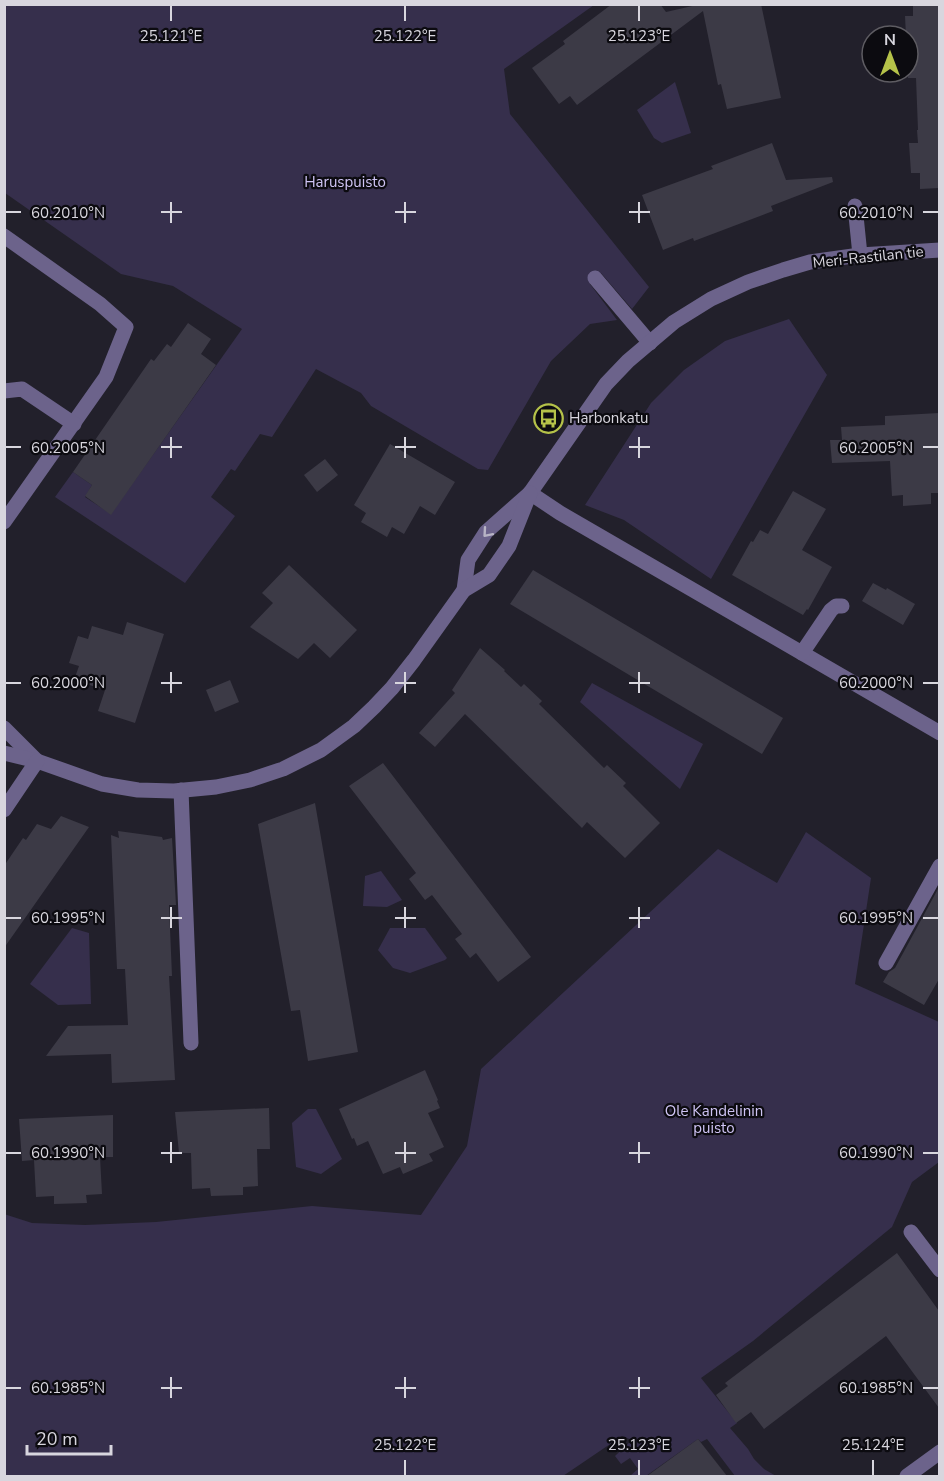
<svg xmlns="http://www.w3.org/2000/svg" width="944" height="1481" viewBox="0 0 944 1481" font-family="'Nunito Sans',sans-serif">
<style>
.green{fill:#362f4c}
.building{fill:#3c3a46}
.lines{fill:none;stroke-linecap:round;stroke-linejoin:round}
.minor{stroke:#6c638b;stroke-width:15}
.oneway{stroke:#b8b4c5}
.ticks{fill:none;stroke:#d8d6de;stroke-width:2}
.labels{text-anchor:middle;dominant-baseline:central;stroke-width:4.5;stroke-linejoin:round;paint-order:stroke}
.park-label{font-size:15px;fill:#cfc4f4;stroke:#0c0b10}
.street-label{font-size:15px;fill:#d8d6de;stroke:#0c0b10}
.poi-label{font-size:15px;fill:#d8d6de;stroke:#0c0b10;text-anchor:start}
.ticks-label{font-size:15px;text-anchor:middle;fill:#d8d6de;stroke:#0c0b10;stroke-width:4.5;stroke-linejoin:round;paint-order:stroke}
</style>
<rect width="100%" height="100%" fill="#22202b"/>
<g class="green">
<path d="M4 5H594L504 69 510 114 649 287 632 309 601 273 590 284 617 320 590 324 551 361 488 470 478 469 371 406 361 393 316 369 272 437 260 434 235 471 231 469 211 497 235 516 185 583 55 497 73 472 92 485 85 497 111 514 242 329 173 286 121 274 5 193Z"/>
<path d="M675 82 691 133 662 143 654 138 637 110Z"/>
<path d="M789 319 827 375 711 579 624 520 585 505 651 403 684 370 725 341Z"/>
<path d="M592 683 703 744 680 789 580 702Z"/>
<path d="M806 832 871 878 855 984 939 1022V1162L912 1182 892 1227 753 1341 701 1378 737 1423 730 1428 748 1449 754 1459 764 1469 776 1476H735L707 1439 701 1442 698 1439 646 1476H630L638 1469 630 1458 621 1464 615 1456 632 1440 622 1436 563 1476H5L4 1214 32 1223 85 1225 156 1222 312 1206 421 1215 467 1146 481 1069 718 849 777 883Z"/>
<path d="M381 871 402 900 387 907 363 906 365 876Z"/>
<path d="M72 928 89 933 91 1004 58 1005 30 984Z"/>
<path d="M390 928H425L447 958 445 960 410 973 393 968 378 950Z"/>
<path d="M308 1109H316L342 1159 321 1174 296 1167 292 1123Z"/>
</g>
<g class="building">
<path d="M612 4H660L666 12 701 4H761L781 98 727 109 721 84 718 85 703 11 577 105 570 96 559 104 532 68 565 44 563 41Z"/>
<path d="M913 4H939V188L920 189V173H911L909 143H918L917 130H918L916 78H908V36H906L905 16H913Z"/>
<path d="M772 143 786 180 832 177 833 182 771 206 773 211 694 241 693 238 663 250 642 195 713 169 711 166Z"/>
<path d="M188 323 211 339 201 354 216 365 111 515 85 496 92 485 73 472 151 359 154 361 167 344 171 347Z"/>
<path d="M939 413V493H931V504L903 506V495L892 496 890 461 832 463 830 440H842L841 427 885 425V416Z"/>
<path d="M390 444 455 482 435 515 420 506 404 534 392 527 387 537 361 522 366 513 354 505Z"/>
<path d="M325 459 338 475 317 492 304 475Z"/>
<path d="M793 491 826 509 802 550 832 567 808 610 807 609 803 615 732 575 751 541 753 542 760 530 768 534Z"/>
<path d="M289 565 357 630 330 658 314 643 298 659 250 627 273 603 262 593Z"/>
<path d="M533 570 783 718 762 754 510 604Z"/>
<path d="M873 583 886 590 887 588 915 604 903 625 862 601Z"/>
<path d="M127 622 164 634 135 723 98 711 105 690 74 680 79 666 69 663 78 636 88 639 92 626 123 635Z"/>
<path d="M480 648 505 670 504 671 521 687 524 684 542 701 539 704 604 768 607 765 626 783 623 786 660 823 625 858 587 822 582 828 465 714 435 747 419 733 455 693 452 690Z"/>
<path d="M230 680 239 702 215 712 206 690Z"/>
<path d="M383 763 531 957 498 982 476 953 470 958 455 939 462 934 432 895 425 900 409 879 416 873 349 786Z"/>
<path d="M315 803 358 1052 308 1061 300 1010 291 1011 258 824Z"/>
<path d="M61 816 89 827 4 948V866L23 838 26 840 37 824 51 829Z"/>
<path d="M118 831 162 837 163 840 172 838 176 905H169L172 976H169L175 1080 112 1083 111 1054 46 1056 68 1026 128 1025 125 969H117L111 835 119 838Z"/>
<path d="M939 887V979L924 1005 883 982 889 972 895 968Z"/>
<path d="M425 1070 438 1100 437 1101 440 1108 428 1113 444 1147 429 1154 433 1161 403 1174 400 1167 383 1174 368 1141 357 1146 354 1138 352 1139 339 1109Z"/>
<path d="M269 1108 270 1149H257L258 1186 243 1187V1195L211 1196 210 1188 192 1189 191 1153H179L175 1112Z"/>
<path d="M113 1115V1157H100L102 1194 86 1195 87 1203 54 1204V1196L36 1197 34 1160 22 1161 19 1119Z"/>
<path d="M897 1253 939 1311V1408L886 1336 764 1429 751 1412 736 1423 716 1395 728 1386 725 1383Z"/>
<path d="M698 1439 727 1476H647Z"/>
</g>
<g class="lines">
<g class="minor">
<path d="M855 206 860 255"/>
<path d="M4 236 100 304 126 327 106 377 4 522"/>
<path d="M595 278 650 343"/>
<path d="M4 391 22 389 74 424"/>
<path d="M530 493 560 513 940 733"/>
<path d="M464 590 468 560 486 532 530 493 606 384 628 361 674 322 711 299 748 282 783 270 810 262 860 255 940 250"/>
<path d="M802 653 831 610 836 606H842"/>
<path d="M4 728 37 761"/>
<path d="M4 753 37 761 102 784 138 790 174 791 216 787 250 780 283 769 321 750 354 726 374 707 392 688 414 660 464 590 489 575 509 546 530 493"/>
<path d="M181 790 191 1043"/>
<path d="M4 810 37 761"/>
<path d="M886 963 940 866"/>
<path d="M911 1232 940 1270"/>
<path d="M907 1476 940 1452"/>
</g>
</g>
<defs><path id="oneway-chevron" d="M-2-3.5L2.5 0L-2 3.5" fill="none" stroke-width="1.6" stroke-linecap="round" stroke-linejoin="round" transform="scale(1.5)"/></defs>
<use class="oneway" href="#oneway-chevron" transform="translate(487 533) rotate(131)"/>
<path class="ticks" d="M171 6V21M405 6V21M639 6V21M171 202V223M405 202V223M639 202V223M6 212H21M161 212H182M395 212H416M629 212H650M923 212H938M171 437V458M405 437V458M639 437V458M6 447H21M161 447H182M395 447H416M629 447H650M923 447H938M171 672V693M405 672V693M639 672V693M6 683H21M161 683H182M395 683H416M629 683H650M923 683H938M171 907V928M405 907V928M639 907V928M6 918H21M161 918H182M395 918H416M629 918H650M923 918H938M171 1142V1163M405 1142V1163M639 1142V1163M6 1153H21M161 1153H182M395 1153H416M629 1153H650M923 1153H938M171 1377V1398M405 1377V1398M639 1377V1398M6 1388H21M161 1388H182M395 1388H416M629 1388H650M923 1388H938M405 1460V1475M639 1460V1475M873 1460V1475"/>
<defs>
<symbol id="bus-ring" viewBox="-11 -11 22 22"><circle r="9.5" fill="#0c0b10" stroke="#b5c249" stroke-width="1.5"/><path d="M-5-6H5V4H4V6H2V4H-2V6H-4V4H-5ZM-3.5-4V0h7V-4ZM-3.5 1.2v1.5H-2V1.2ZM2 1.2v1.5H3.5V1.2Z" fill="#b5c249"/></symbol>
</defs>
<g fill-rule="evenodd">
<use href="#bus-ring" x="532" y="402" width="33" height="33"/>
</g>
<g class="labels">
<g class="park-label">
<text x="345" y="182">Haruspuisto</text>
<text x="714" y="1111">Ole Kandelinin<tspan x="714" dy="17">puisto</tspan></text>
</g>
<g class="street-label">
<text transform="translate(868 257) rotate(-6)">Meri-Rastilan tie</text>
</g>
<g class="poi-label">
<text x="569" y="418">Harbonkatu</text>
</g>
</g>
<g class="ticks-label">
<text x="171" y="41">25.121°E</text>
<text x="405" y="41">25.122°E</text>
<text x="639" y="41">25.123°E</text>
<text x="68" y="218">60.2010°N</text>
<text x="876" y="218">60.2010°N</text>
<text x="68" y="453">60.2005°N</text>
<text x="876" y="453">60.2005°N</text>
<text x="68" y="688">60.2000°N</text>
<text x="876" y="688">60.2000°N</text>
<text x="68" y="923">60.1995°N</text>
<text x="876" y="923">60.1995°N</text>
<text x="68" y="1158">60.1990°N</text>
<text x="876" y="1158">60.1990°N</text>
<text x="68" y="1393">60.1985°N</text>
<text x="876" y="1393">60.1985°N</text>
<text x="405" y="1450">25.122°E</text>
<text x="639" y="1450">25.123°E</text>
<text x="873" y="1450">25.124°E</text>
</g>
<rect width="944" height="1481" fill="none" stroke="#d8d6de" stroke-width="12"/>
<g transform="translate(890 54)"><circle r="28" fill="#0c0b10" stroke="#5e5c62" stroke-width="1.5"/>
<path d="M0-4.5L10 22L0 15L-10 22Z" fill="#b5c249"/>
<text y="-9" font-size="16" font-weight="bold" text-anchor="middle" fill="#d8d6de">N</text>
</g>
<path d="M27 1445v9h84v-9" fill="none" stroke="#d8d6de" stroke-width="3"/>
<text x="36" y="1445" font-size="18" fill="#d8d6de" stroke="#0c0b10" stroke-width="4.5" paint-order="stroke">20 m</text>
</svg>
